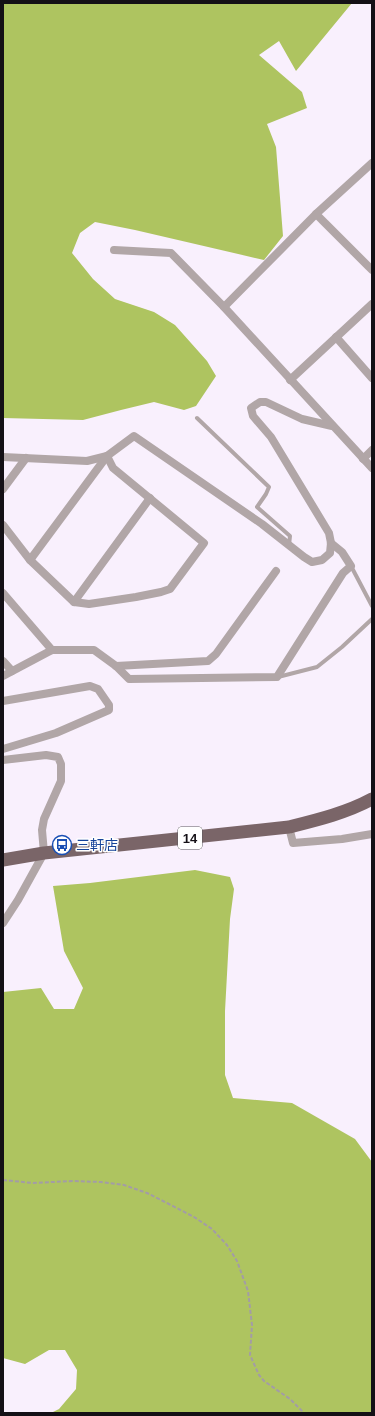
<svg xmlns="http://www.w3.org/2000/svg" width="375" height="1416" viewBox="0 0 375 1416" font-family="Arial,'Noto Sans JP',sans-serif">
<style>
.forest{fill:#aec460}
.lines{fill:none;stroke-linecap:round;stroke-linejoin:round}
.path{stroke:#a39ca6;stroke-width:2;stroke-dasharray:4 2;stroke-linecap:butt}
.service{stroke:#b1a6a7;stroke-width:4}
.minor{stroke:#b1a6a7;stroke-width:8}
.primary{stroke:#7a6568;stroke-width:13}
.labels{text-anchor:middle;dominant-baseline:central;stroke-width:3;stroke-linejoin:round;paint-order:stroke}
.shield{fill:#fff;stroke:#5a585c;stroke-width:1}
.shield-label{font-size:13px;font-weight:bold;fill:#141016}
.transit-label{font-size:14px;fill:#164399;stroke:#fff;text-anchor:start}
</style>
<rect width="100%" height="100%" fill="#f9f0fd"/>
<g class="forest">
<path d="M3 3H352L296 71 279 41 259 55 302 92 307 108 267 124 276 147 283 236 264 260 135 230 95 222 80 233 72 253 93 279 115 299 154 312 175 325 207 361 216 376 196 406 184 410 154 402 121 410 83 420 3 418Z"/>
<path d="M195 870 230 877 234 889 230 919 225 1011V1075L233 1098 292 1103 355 1139 372 1162V1413H51L59 1409 76 1389 77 1370 65 1350H49L25 1364 3 1358V992L41 988 54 1009H74L83 988 64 951 53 886 90 883Z"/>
</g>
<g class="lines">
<path class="path" d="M3 1180 33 1183 73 1181 101 1182 124 1185 147 1193 167 1203 194 1217 212 1229 227 1245 237 1261 248 1291 252 1325 250 1355 259 1375 264 1381 290 1399 304 1413"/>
<g class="service">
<path d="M197 418 269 487 266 494 257 507 290 536 289 545"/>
<path d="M351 566 372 606"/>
<path d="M278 677 317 667 342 647 372 619"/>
</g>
<g class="minor">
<path d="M316 214 372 270"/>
<path d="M114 250 171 253 224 307 372 468"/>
<path d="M224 307 316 214 372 163"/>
<path d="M336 337 372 378"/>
<path d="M290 380 372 304"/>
<path d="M3 457 87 461 107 456"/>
<path d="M363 459 372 450"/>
<path d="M3 489 26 458"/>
<path d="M3 525 30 560 74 602 89 604 136 597 161 592 170 589 204 543 113 468 107 456"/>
<path d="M30 560 107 456 134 436 262 524 304 557 312 562 322 560 330 553 331 543 329 533 271 437 253 416 251 408 260 402H266L302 419 332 426"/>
<path d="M3 593 52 650"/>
<path d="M74 602 150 498"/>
<path d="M3 661 12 671"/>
<path d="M116 666 208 661 216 654 276 571"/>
<path d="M3 676 52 650H94L116 666 129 679 277 677 343 573 351 566 342 552 331 543"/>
<path d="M3 701 90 686 98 689 109 705V710L56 733 3 749"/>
<path d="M3 760 46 755 58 757 61 764V781L44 819 42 830 44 853 18 900 3 923"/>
<path d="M289 827 293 843 342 839 372 834"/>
</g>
<path class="primary" d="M3 860 44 853 289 827C317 820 346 813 372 799"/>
</g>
<defs>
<symbol id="bus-ring" viewBox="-11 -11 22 22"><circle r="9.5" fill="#fff" stroke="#1a4fb4" stroke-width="1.5"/><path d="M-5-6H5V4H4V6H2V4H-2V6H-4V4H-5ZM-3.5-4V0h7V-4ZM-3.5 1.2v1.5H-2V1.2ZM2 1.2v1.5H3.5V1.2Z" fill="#1a4fb4"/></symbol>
</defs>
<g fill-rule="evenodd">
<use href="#bus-ring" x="51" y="834" width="22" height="22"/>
</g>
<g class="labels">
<rect class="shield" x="178" y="827" width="24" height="22" rx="3"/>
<g class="shield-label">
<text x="190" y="838">14</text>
</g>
<g class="transit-label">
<text x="76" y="845">三軒店</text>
</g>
</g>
<rect width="375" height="1416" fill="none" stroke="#141016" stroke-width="8"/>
</svg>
